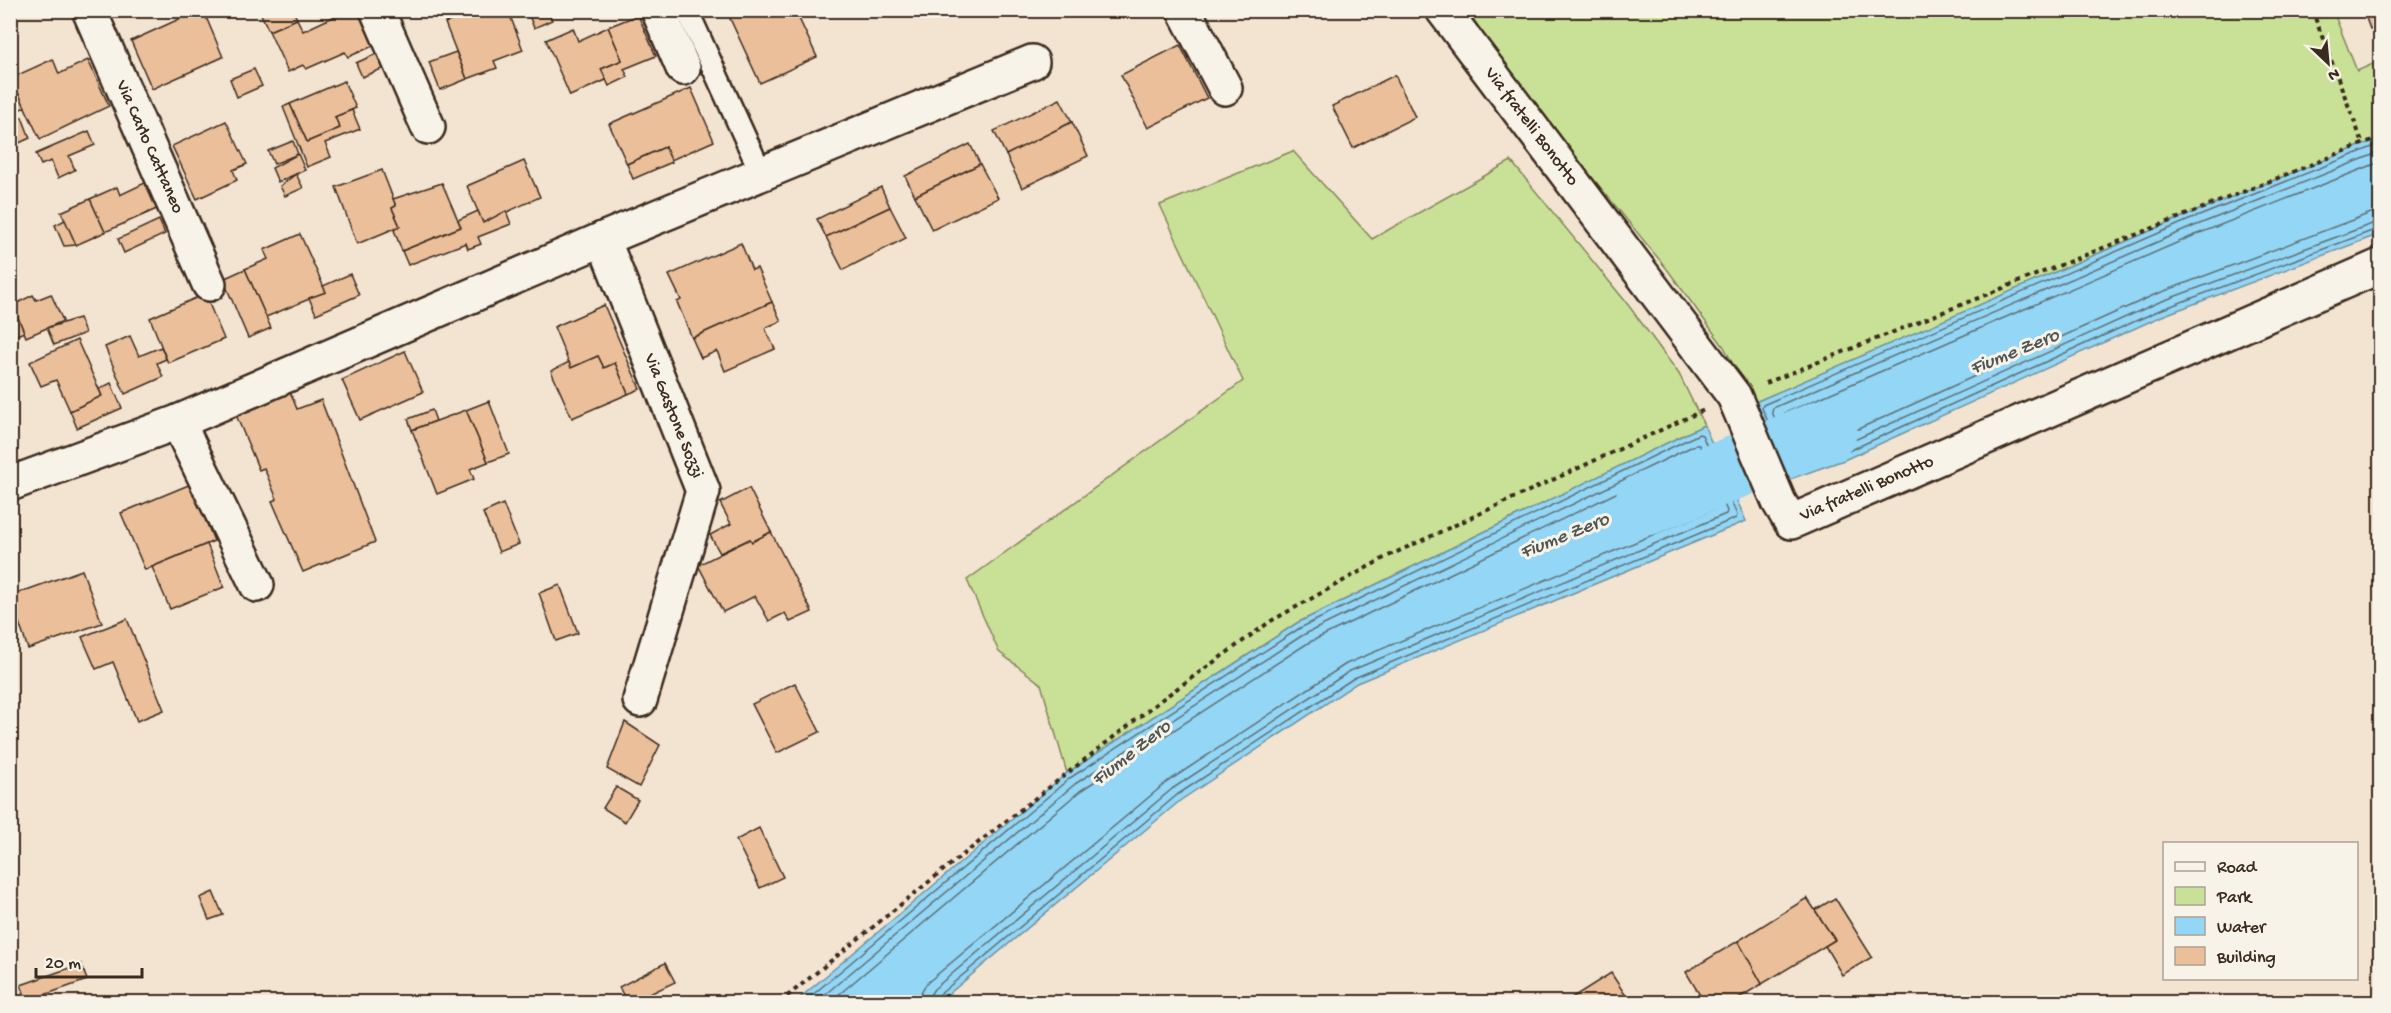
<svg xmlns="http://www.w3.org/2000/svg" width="2391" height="1013" viewBox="0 0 2391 1013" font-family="'Gochi Hand',sans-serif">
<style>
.green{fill:#c9e197;stroke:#82865a;stroke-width:1.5}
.water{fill:#93d6f5;stroke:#70919f;stroke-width:1.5}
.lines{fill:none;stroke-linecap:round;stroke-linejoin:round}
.shore{stroke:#5e6f74;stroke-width:1.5}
.river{stroke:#93d6f5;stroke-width:63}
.building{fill:#eabf9a;stroke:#3b2a1e;stroke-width:1.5}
.lane-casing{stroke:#3b2a1e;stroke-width:26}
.street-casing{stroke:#3b2a1e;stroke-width:38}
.path{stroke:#3b2a1e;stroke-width:4;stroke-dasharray:4.5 4.5;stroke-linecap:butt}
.lane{stroke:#f7f3e8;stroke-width:21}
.street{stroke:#f7f3e8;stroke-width:33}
.labels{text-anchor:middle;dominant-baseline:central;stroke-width:6;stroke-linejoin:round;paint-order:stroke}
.street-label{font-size:18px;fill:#3b2a1e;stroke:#f7f3e8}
.water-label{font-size:20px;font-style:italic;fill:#515554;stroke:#f7f3e8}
</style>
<rect width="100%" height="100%" fill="#f3e3d1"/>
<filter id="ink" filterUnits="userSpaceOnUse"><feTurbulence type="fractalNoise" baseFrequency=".0167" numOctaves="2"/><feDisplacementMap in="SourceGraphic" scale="12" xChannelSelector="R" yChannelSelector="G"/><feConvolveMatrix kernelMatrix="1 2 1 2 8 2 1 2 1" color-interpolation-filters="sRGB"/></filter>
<g filter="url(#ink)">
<g class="green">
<path d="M1468 11H2333L2357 71 2380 61V138L2187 215 1753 403 1724 347 1667 269 1512 79Z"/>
<path d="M1293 151 1372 239 1511 161 1626 302 1679 374 1704 425 1297 623 1067 773 1041 684 999 652 967 580 1243 381 1160 205Z"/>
</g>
<g class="water">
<path d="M2380 138V234L2162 316 1844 460 1787 480 1753 403 2187 215Z"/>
<path d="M1704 425 1746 521 1357 683 1181 800 939 1002H795L1067 773 1297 623Z"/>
</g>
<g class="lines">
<g class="shore">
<path d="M2380 144 2189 220 1763 405 1762 408 1789 470 1792 472 1842 454 2160 310 2380 228"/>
<path d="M2380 152 2192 227 1773 408 1772 412 1793 461 1797 463 1839 447 2157 303 2380 221"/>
<path d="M2380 162 2195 235 1785 413 1783 417 1798 450 1802 451 1836 439 2154 295 2371 213 2380 212"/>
<path d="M804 1002 1070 778 1300 628 1699 434 1702 435 1737 515 1736 518 1354 678 1177 795 939 995 936 1002"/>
<path d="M816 1002 1075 784 1303 635 1695 445H1699L1727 511 1726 514 1350 671 1172 789 934 989 930 995 928 1002"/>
<path d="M830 1002 1080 791 1308 643 1690 457 1694 458 1715 506 1714 509 1346 664 1167 782 927 983 921 993 919 1002"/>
</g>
<path class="river" d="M1646 504 1826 430"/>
</g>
<g class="building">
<path d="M199 10H203L223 57 152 89 131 41Z"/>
<path d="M259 10H293L297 19 269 31Z"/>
<path d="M348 10H359L375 45 348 57 345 52 306 69 303 65 288 72 269 31 297 19 303 31Z"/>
<path d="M488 10H508L523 50 494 61 497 68 467 79 445 23 474 12 476 15Z"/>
<path d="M533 10H547L552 20 534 28 528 13Z"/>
<path d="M726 10H795L817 57 760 83Z"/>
<path d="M2363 10H2380V24L2370 29Z"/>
<path d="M638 15 656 56 624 69 628 77 609 86 601 69 622 60 608 27Z"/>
<path d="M608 27 622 60 601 69 606 80 570 96 546 40 573 28 578 41Z"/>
<path d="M1180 45 1207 98 1148 128 1121 75Z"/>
<path d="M383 51 389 66 362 77 356 63Z"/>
<path d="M456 52 467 79 440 90 429 62Z"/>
<path d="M53 59 59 74 88 60 109 106 40 139 11 78Z"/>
<path d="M10 65 16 76 11 78 25 107 10 114Z"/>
<path d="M254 69 262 86 237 97 230 79Z"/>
<path d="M1395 75 1415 117 1353 148 1332 106Z"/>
<path d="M344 81 356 108 335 117 340 128 307 142 290 104Z"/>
<path d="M691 88 714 141 671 160 665 147 627 164 609 124Z"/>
<path d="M1060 99 1072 122 1006 155 994 131Z"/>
<path d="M290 104 307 142 340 128 335 117 352 110 360 129 325 143 331 157 307 167 283 107Z"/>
<path d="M22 117 30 138 17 144 10 122Z"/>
<path d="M226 121 247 164 233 170 237 180 197 199 172 146Z"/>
<path d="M1072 122 1088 156 1022 188 1006 155Z"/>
<path d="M89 131 95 145 69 156 75 170 58 178 51 161 41 165 36 154Z"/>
<path d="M293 141 298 154 274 164 268 151Z"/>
<path d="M970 144 980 164 915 196 905 176Z"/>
<path d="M665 147 672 162 633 179 627 164Z"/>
<path d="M298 154 305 170 278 182 272 168Z"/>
<path d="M524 161 540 197 483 223 467 186Z"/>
<path d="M980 164 998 198 932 230 915 196Z"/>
<path d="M382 170 396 206 392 208 400 226 357 244 336 187Z"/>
<path d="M296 174 303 188 285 196 280 186Z"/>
<path d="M149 181 161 207 105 232 90 199 117 187 120 195Z"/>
<path d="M442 183 461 227 402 251 394 230 400 226 392 208 396 206 393 199Z"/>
<path d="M881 187 890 207 826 237 817 219Z"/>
<path d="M90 199 105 232 76 245 61 212Z"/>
<path d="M890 207 906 238 843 270 826 237Z"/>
<path d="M478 211 483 223 506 211 511 224 478 237 481 244 468 249 466 243 408 265 402 251 461 227 458 220Z"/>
<path d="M65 220 76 245 64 246 55 225Z"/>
<path d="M159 220 165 234 124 253 118 239Z"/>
<path d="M300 234 326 292 266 317 245 269 268 259 264 250Z"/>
<path d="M741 243 752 270 757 268 772 302 692 338 677 302 681 300 669 275Z"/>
<path d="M245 269 271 328 248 338 223 279Z"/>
<path d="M350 274 359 295 316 314 309 298 326 292 323 286Z"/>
<path d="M51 294 63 321 26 337 13 305 33 295 36 300Z"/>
<path d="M205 294 224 339 168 363 150 318Z"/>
<path d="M10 298 24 332 10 338Z"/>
<path d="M772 302 781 321 765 328 775 349 725 371 717 351 701 358 692 338Z"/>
<path d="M604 305 640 389 628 394 615 363 604 368 598 356 571 368 554 327Z"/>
<path d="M79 318 85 333 54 345 47 328Z"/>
<path d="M130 336 139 356 161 347 166 359 157 363 163 377 125 394 105 347Z"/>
<path d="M77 340 102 396 70 411 56 380 41 386 30 362Z"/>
<path d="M405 351 423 392 360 420 342 380Z"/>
<path d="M598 356 604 368 615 363 628 394 572 418 551 371 569 362 571 368Z"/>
<path d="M111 383 122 408 77 428 70 411 102 396 99 389Z"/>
<path d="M287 384 297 409 321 400 375 542 303 572 272 501 277 499 264 468 259 470 236 415 262 404 258 395Z"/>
<path d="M489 401 509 454 488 462 466 410Z"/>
<path d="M432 410 436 421 412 430 408 419Z"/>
<path d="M466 410 488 462 470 469 474 479 437 494 412 430Z"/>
<path d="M191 484 214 541 145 570 121 513Z"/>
<path d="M749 488 771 532 752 542 750 539 720 553 710 535 731 524 720 503Z"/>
<path d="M503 504 519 544 499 552 483 513Z"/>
<path d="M771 532 812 612 790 622 785 613 769 621 755 596 723 612 698 565 750 539 752 542Z"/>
<path d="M207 544 224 587 170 609 152 567Z"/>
<path d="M82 570 102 623 28 649 10 596Z"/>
<path d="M560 585 578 633 556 641 539 593Z"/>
<path d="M127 619 164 710 137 721 113 662 96 669 82 637Z"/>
<path d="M795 683 820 732 777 753 752 704Z"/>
<path d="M625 722 660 745 639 787 607 769Z"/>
<path d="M616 787 638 800 625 822 603 808Z"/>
<path d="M759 828 783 877 760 888 736 840Z"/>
<path d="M213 892 223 915 209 920 200 898Z"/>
<path d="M1807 898 1835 940 1762 984 1738 941Z"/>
<path d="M1835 898 1872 957 1842 975 1825 946 1835 940 1815 910Z"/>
<path d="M1738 941 1762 984 1732 1002H1704L1686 972Z"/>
<path d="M665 963 675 982 633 1002H627L619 987Z"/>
<path d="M81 964 87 980 27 1001 21 985Z"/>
<path d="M1611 973 1630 1002H1565Z"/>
</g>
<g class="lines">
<defs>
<path id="lane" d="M687 10 761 173"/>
<g id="street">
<path d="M89 10 209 284"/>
<path d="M377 10 428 127"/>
<path d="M658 10 683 68"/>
<path d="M1184 10 1225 88"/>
<path d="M1443 10 1734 396 1779 502 1791 522 2380 266"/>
<path d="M603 239 703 491 640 700"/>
<path d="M178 422 257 585"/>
<path d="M10 484 178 422 603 239 1032 62"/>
</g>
</defs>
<use href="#lane" class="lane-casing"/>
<use href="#street" class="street-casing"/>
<g class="path">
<path d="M2312 10 2363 144"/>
<path d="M1766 383 2380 137"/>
<path d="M780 1002 946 868 1161 700 1271 621 1386 557 1704 410"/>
</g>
<use href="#lane" class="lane"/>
<use href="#street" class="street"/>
</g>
</g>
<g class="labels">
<g class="street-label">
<text transform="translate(1531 127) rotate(53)">Via fratelli Bonotto</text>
<text transform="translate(149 147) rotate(66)">Via Carlo Cattaneo</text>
<text transform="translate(673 416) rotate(68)">Via Gastone Sozzi</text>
<text transform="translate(1867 489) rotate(-23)">Via fratelli Bonotto</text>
</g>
<g class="water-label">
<text transform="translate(2015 353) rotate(-22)">Fiume Zero</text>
<text transform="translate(1565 537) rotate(-22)">Fiume Zero</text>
<text transform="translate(1132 754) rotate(-38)">Fiume Zero</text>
</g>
</g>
<rect width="2391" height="1013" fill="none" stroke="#f7f3e8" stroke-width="36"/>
<rect x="18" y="18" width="2355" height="977" fill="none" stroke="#3b2a1e" stroke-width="2" filter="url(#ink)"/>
<rect x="2163" y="842" width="195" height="138" fill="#f7f3e8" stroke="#aca397" stroke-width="1.5"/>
<rect x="2175" y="862" width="30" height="9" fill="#f7f3e8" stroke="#aca397" stroke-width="1.5"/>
<text x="2217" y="872" font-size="18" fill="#3b2a1e">Road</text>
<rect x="2175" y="887" width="30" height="18" fill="#c9e197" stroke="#aca397" stroke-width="1.5"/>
<text x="2217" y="902" font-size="18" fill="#3b2a1e">Park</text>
<rect x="2175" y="917" width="30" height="18" fill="#93d6f5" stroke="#aca397" stroke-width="1.5"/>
<text x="2217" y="932" font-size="18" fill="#3b2a1e">Water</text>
<rect x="2175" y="947" width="30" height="18" fill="#eabf9a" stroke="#aca397" stroke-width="1.5"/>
<text x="2217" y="962" font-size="18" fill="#3b2a1e">Building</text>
<g transform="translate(2328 63) rotate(154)" stroke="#f7f3e8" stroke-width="4.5" paint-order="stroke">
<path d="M0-4.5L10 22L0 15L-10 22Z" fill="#3b2a1e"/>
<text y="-9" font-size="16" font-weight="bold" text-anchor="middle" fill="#3b2a1e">N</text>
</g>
<path d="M36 968v9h106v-9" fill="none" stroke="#3b2a1e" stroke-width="3"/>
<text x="45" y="968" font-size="18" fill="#3b2a1e" stroke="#f7f3e8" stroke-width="4.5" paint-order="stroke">20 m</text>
</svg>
